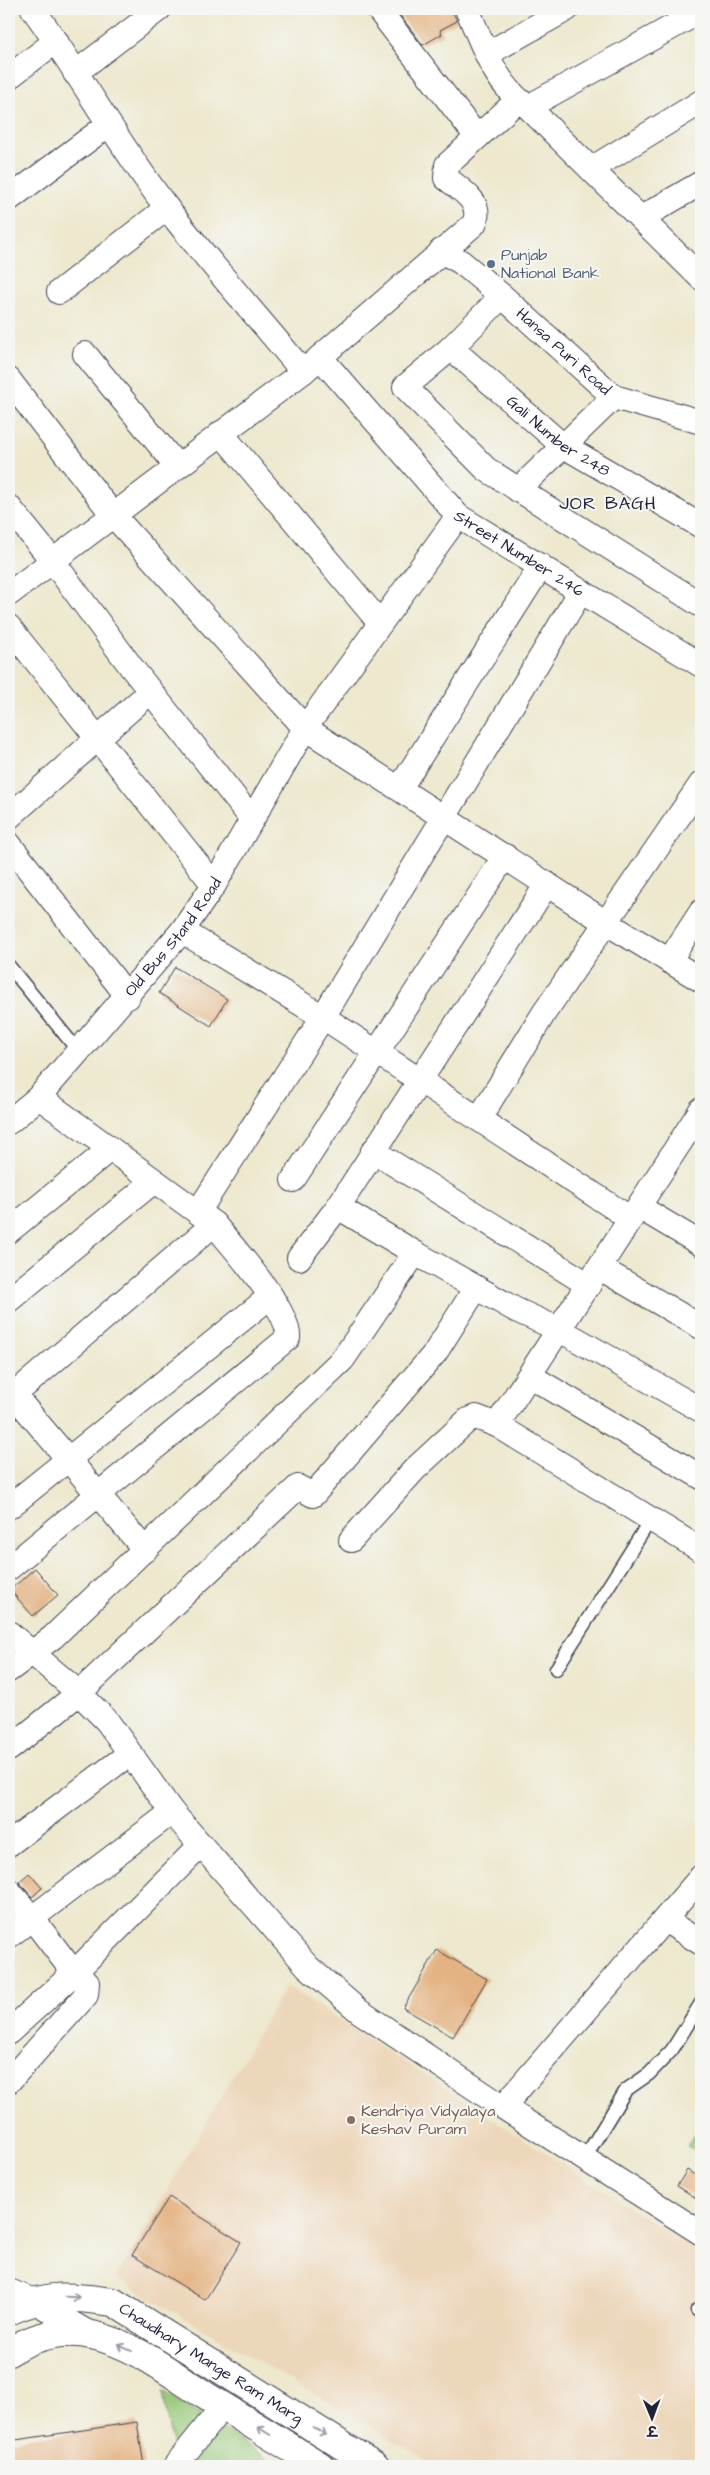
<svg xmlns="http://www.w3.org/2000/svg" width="710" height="2475" viewBox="0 0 710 2475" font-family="'Architects Daughter','Playpen Sans Deva',sans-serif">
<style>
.built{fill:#edd7bb}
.green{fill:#96c777;stroke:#5c7459}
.building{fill:#e4b383}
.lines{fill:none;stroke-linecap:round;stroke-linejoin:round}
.lane-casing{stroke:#404051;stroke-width:15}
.street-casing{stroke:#404051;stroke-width:26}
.secondary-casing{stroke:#404051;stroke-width:30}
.lane{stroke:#fff;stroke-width:12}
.street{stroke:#fff;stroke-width:24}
.secondary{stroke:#fff;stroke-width:28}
.oneway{stroke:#9c9ca7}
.service-dot{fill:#5c6f8a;stroke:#f6f6f2;stroke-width:2}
.education-dot{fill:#8d6e63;stroke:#f6f6f2;stroke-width:2}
.labels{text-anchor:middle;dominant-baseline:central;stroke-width:4;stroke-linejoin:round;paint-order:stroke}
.service-label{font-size:16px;fill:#4e5e75;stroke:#f6f6f2;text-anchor:start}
.street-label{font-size:16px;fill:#22223b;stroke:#f6f6f2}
.education-label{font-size:16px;fill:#785e54;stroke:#f6f6f2;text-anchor:start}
.neighbourhood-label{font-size:18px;letter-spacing:1px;fill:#22223b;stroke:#f6f6f2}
</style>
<rect width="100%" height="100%" fill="#f6f6f2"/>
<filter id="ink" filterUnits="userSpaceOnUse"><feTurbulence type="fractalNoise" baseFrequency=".02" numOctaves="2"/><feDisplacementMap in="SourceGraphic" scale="10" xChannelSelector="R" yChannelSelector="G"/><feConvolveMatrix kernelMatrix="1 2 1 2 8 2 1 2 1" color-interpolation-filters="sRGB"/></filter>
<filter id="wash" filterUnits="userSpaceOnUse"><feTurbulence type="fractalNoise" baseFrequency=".0096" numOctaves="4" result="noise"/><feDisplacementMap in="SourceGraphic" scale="20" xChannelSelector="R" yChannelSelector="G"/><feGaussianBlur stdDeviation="1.12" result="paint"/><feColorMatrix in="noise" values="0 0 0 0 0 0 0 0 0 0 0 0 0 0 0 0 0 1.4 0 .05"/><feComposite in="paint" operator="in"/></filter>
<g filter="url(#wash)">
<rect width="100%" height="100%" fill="#ede8ce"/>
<path class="built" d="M286 1985 701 2254V2466H437L116 2278Z"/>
<g class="green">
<path d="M701 2126V2153L687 2146Z"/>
<path d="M163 2391 279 2466H175Z"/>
</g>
<g id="blocks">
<g class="building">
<path d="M395 9H451L457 21 440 30 442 34 423 45Z"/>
<path d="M175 967 227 999 211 1026 159 993Z"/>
<path d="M35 1568 58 1595 33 1616 10 1590Z"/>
<path d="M29 1873 42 1888 32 1897 19 1882Z"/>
<path d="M437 1950 487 1979 453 2037 403 2008Z"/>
<path d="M687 2170 701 2179V2201L677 2186Z"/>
<path d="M169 2197 241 2242 205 2300 132 2255Z"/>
<path d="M137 2422 144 2466H13L12 2461H9V2441Z"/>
</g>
</g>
</g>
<g filter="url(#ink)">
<use href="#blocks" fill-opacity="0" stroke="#404051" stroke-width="1"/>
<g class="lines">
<defs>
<g id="lane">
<path d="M9 966 79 1052"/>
<path d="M556 1669 651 1519"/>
<path d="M584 2159 626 2090 649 2074 672 2050 701 2003"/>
<path d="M697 2310 701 2312"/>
</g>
<g id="street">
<path d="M33 9C80 74 118 144 167 208 210 264 258 317 303 372"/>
<path d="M378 9 477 137"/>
<path d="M467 9C483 44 494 84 528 107L701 278"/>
<path d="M487 54 567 9"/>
<path d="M75 73 159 9"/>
<path d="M9 77 56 41"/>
<path d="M528 107 701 11"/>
<path d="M591 169 701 102"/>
<path d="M9 199 108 125"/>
<path d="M641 218 701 183"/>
<path id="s1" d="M441 251 461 262 502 296 614 397 701 422"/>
<path d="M59 292 167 208"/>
<path d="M502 296 451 348 405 387 486 469 701 605"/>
<path id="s2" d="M451 348 562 445 701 526"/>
<path d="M85 354 177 466"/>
<path id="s3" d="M320 357 458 516 701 665"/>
<path d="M9 380 113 515 305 728 605 922 701 980"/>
<path d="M221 433 380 623"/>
<path d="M518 490 614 397"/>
<path d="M9 507 52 560 132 668 252 819"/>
<path d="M9 594 303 372 474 224C484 202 461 190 446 178L447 165 518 100"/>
<path d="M9 627 214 885"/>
<path d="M400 788 541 566"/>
<path d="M9 817 150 692"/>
<path d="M9 844 128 997"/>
<path d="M182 931 323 1017 631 1219"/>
<path d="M669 961 701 912"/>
<path d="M479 1119 544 1013 701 784"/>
<path id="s4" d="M9 1122 39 1097 182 931 214 885 305 728 458 516"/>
<path d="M373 1151 589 1285"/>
<path d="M293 1180 505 856"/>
<path d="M639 1207 701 1244"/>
<path d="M198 1212 323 1017 581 591"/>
<path d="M9 1231 110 1149"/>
<path d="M415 1253 516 1310 560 1330 701 1410"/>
<path d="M299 1258 338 1207 547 884"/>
<path d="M600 1268 701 1327"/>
<path d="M9 1300 154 1181"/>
<path d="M530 1376 701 1477"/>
<path d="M14 1395 145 1550"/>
<path d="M9 1399 214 1224 39 1097"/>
<path d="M497 1425 701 1110"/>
<path d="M9 1507 271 1296"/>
<path d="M351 1540 415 1469 468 1420 476 1417 497 1425 701 1550"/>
<path d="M9 1568 288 1338C291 1311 232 1246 214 1224"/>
<path d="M9 1633 79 1693 107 1721 172 1812 308 1967 359 2011 503 2107"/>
<path d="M9 1670 53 1637 343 1359 415 1253 338 1207"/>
<path d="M9 1749 79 1693 298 1487 313 1495 435 1353 476 1288"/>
<path d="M9 1844 129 1754"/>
<path d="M701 1877 503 2107 701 2233"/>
<path d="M9 1891 32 1918 9 1936"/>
<path d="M665 1920 701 1943"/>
<path d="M9 2032 74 1973 201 1845"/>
<path d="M9 2081 86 1995 87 1983 74 1973 32 1918 172 1812"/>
<path d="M9 2291 32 2300 92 2335"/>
<path d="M175 2466 223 2406"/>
</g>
<g id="secondary">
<path id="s5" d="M9 2311C48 2293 71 2296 113 2302L375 2466"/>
<path d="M9 2352C34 2336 62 2329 92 2335 134 2344 171 2374 206 2396 244 2419 282 2443 320 2466"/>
</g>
</defs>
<use href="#lane" class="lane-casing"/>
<use href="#street" class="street-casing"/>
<use href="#secondary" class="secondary-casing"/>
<use href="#lane" class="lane"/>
<use href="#street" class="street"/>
<use href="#secondary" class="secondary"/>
</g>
<defs><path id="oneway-shaft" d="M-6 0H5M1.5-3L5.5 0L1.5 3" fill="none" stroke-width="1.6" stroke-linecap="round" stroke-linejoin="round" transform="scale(1.25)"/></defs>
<g class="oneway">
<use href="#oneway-shaft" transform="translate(72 2297) rotate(2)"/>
<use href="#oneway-shaft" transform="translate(125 2348) rotate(-155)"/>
<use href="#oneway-shaft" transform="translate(264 2431) rotate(-148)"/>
<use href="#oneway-shaft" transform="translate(320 2431) rotate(32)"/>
</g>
</g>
<circle class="service-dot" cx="491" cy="264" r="5"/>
<circle class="education-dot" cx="351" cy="2120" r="5"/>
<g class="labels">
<g class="service-label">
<text x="501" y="255">Punjab<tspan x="501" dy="18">National Bank</tspan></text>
</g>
<g class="street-label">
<text stroke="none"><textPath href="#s1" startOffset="159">Hansa Puri Road</textPath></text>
<text stroke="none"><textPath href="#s2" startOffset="139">Gali Number 248</textPath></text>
<text stroke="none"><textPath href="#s3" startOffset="282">Street Number 246</textPath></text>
<text stroke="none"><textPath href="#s4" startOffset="248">Old Bus Stand Road</textPath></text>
<text stroke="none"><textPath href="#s5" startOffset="222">Chaudhary Mange Ram Marg</textPath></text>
</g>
<g class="education-label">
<text x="361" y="2111">Kendriya Vidyalaya<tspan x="361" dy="18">Keshav Puram</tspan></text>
</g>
<g class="neighbourhood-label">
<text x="608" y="503">JOR BAGH</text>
</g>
</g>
<rect width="710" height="2475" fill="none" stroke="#f6f6f2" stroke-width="30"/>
<g transform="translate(652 2418) rotate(179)" stroke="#f6f6f2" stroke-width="4" paint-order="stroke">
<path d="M0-4L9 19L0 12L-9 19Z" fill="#22223b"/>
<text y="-8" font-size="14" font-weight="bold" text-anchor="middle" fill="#22223b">उ</text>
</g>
</svg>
